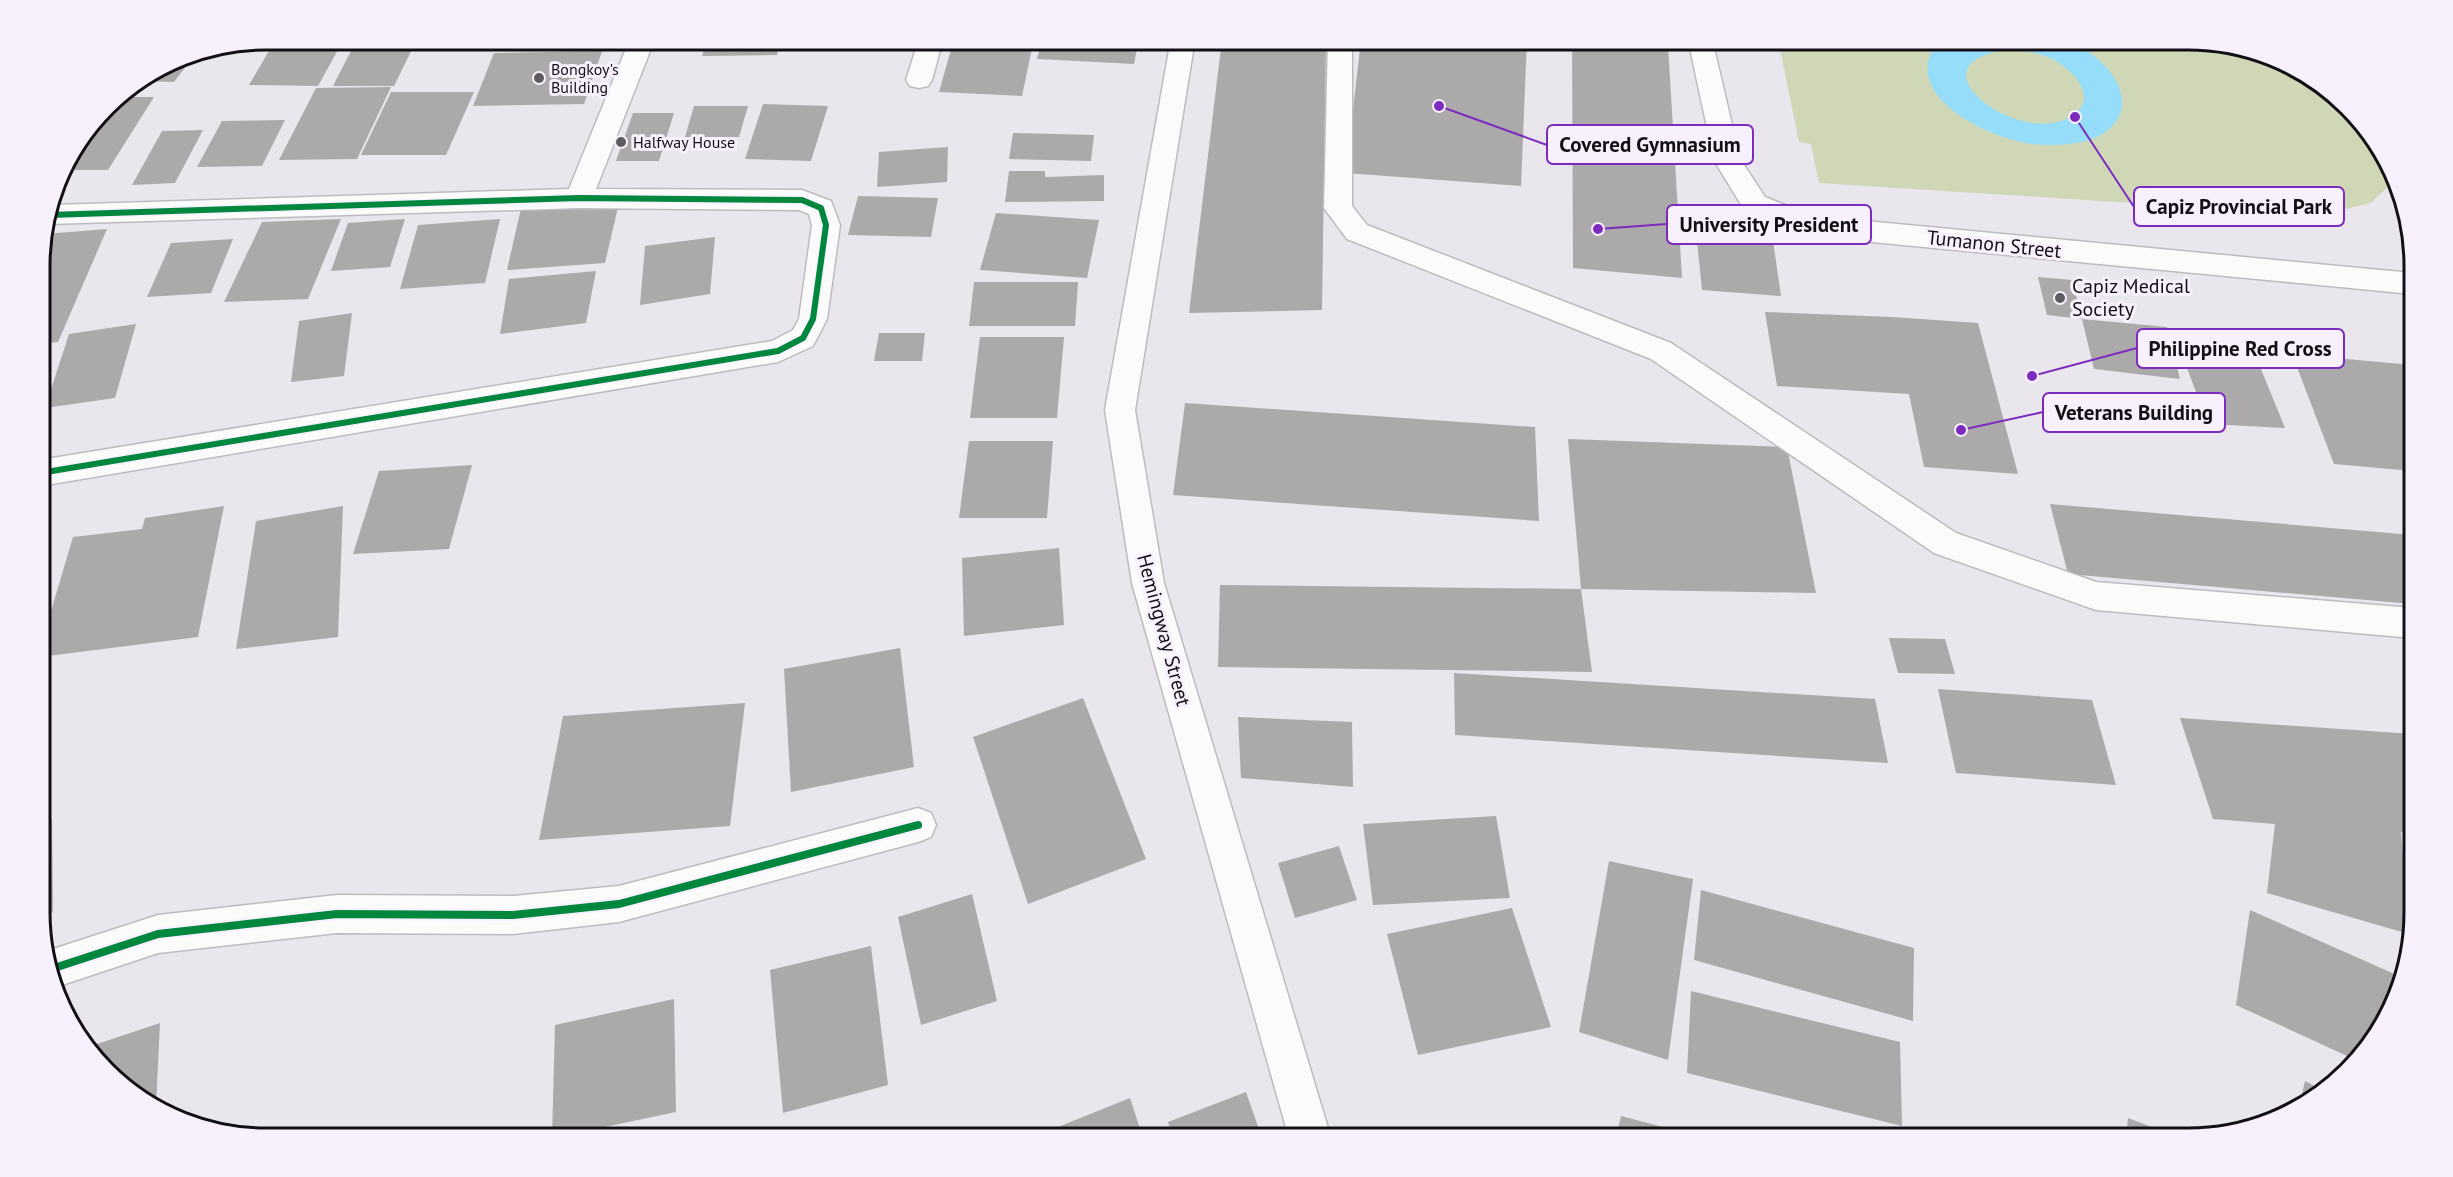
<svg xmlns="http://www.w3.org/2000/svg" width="2453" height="1177" viewBox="0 0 2453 1177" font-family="'PT Sans',sans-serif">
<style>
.green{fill:#d0d7b6}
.water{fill:#95ddf8;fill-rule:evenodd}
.building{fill:#aca9aa}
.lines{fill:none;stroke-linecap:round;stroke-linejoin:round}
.minor-casing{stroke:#bdbbc0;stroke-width:3}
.major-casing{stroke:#bdbbc0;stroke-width:3}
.minor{fill:#fcfbfc;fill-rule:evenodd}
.major{fill:#fcfbfc;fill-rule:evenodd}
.cycleway-far1-casing{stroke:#f8f0fd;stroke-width:9}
.cycleway-casing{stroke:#f8f0fd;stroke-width:12}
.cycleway-far1{stroke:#00873e;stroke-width:6}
.cycleway{stroke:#00873e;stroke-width:8}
.poi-dot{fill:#5e5b60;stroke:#f8f0fd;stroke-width:2}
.labels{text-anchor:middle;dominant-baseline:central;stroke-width:6;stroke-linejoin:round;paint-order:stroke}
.far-poi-label{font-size:16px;fill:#121014;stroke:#f8f0fd;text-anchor:start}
.street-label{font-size:20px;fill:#121014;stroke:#f8f0fd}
.poi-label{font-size:20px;fill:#121014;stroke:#f8f0fd;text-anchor:start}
.rim{fill:none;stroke:#121014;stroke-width:3}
.leader{fill:none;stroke:#7b2cbf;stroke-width:2}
.callout-dot{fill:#7b2cbf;stroke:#f8f0fd;stroke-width:2}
.callout{fill:#f8f0fd;stroke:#7b2cbf;stroke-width:2}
.callout-label{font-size:21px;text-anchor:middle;font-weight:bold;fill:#121014}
</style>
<rect width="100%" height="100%" fill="#eae6ed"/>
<path class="green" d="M1778 39H2188L2288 62 2337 95 2376 139 2392 183 2371 203 2321 215 1819 183 1811 144 1799 142Z"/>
<path class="water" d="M1941 39C1973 39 2005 39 2037 39 2046 39 2060 37 2069 40 2096 52 2141 91 2114 124 2099 143 2069 145 2047 145 2001 147 1889 95 1941 39ZM2015 49C2027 51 2039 53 2050 58 2068 66 2099 94 2076 113 2048 136 1997 118 1976 95 1947 63 1989 50 2015 49Z"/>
<g class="building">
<path d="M276 39H344L318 86 249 85Z"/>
<path d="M357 39H417L394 86H333Z"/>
<path d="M707 39H781L777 55 702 56Z"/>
<path d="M954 39H1034L1022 96 939 92Z"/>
<path d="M1042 39H1139L1134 64 1037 59Z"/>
<path d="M1222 39H1326L1322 310 1189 313Z"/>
<path d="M1361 39H1527L1521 186 1346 173Z"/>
<path d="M1572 39 1668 45 1682 278 1573 268Z"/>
<path d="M602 51 584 104 473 106 494 53Z"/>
<path d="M196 53 174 82 139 81 179 56Z"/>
<path d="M391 87 357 159 279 160 316 88Z"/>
<path d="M391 92H474L446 155H361Z"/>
<path d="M115 97H154L108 170H61L62 165Z"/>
<path d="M763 104 828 106 811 161 745 159Z"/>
<path d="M694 106H748L739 137H685Z"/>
<path d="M633 113H674L659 161H616Z"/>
<path d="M285 120 262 166 197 167 222 121Z"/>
<path d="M203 130 175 183 132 185 162 131Z"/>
<path d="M1013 133 1094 135 1091 161 1009 159Z"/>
<path d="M948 147 947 182 877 187 879 152Z"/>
<path d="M1009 171H1045V177L1104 175V201L1005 202Z"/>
<path d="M858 196 938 198 931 237 848 235Z"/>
<path d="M619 203 605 263 507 270 522 204Z"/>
<path d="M996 213 1099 220 1087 278 980 270Z"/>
<path d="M341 219 308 299 224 302 262 222Z"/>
<path d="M405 219 390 267 331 271 348 223Z"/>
<path d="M500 219 485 283 400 289 418 225Z"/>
<path d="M1695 222 1771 227 1781 296 1702 290Z"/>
<path d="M107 229 58 342 40 344V250L44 234Z"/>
<path d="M715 237 710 294 640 305 645 246Z"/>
<path d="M233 239 211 293 147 297 171 243Z"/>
<path d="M596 271 586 323 500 334 509 279Z"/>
<path d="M2038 277 2072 280 2082 319 2047 315Z"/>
<path d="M974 282H1078L1075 326H969Z"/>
<path d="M1765 312 1892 317 1978 323 2018 474 1924 467 1909 394 1777 386Z"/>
<path d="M352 313 344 376 291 382 299 321Z"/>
<path d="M2082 319 2167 327 2180 379 2094 369Z"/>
<path d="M136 324 115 398 45 408 69 334Z"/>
<path d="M879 333H925L922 361H874Z"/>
<path d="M980 337H1064L1057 418H970Z"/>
<path d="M2181 352 2256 357 2285 428 2208 424Z"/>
<path d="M2292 354 2412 365 2413 471 2334 464Z"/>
<path d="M1185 403 1535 427 1539 521 1173 495Z"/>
<path d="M1568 439 1787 447 1816 593 1581 589Z"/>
<path d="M969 441H1053L1047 518H959Z"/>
<path d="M472 465 449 549 353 554 379 471Z"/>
<path d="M2050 504 2413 535V604L2068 574Z"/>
<path d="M224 506 198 637 40 657V648L73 537 142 529 145 518Z"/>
<path d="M343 506 338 637 236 649 256 521Z"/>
<path d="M1059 548 1064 625 964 636 962 558Z"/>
<path d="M1220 585 1581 589 1592 672 1218 667Z"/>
<path d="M1889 638 1945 639 1955 674 1898 673Z"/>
<path d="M900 648 914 767 791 792 784 669Z"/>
<path d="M1454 673 1875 699 1888 763 1455 735Z"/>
<path d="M1938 689 2092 700 2116 785 1956 773Z"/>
<path d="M1083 698 1146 859 1028 904 973 737Z"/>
<path d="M745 703 730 826 539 840 563 716Z"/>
<path d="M1238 717 1352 722 1353 787 1241 778Z"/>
<path d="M2180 718 2413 734 2414 833 2401 832 2409 934 2267 893 2275 824 2213 819Z"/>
<path d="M1496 816 1510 898 1373 905 1363 824Z"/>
<path d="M52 819 53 912 41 916V823Z"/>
<path d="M1339 846 1357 900 1295 918 1278 863Z"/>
<path d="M1609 861 1693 879 1668 1060 1579 1032Z"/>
<path d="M1701 890 1914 948 1913 1021 1694 960Z"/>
<path d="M972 894 997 1001 921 1025 898 917Z"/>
<path d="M1512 908 1551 1027 1418 1055 1387 934Z"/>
<path d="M2250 910 2399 976 2391 1012 2358 1061 2236 1005Z"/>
<path d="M871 946 888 1085 783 1113 770 970Z"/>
<path d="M1691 991 1900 1042 1902 1126 1687 1073Z"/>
<path d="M674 999 676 1112 552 1138 555 1025Z"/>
<path d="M160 1023 156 1107 85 1048Z"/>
<path d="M2305 1081 2324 1091 2313 1100 2299 1107Z"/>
<path d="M1246 1092 1262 1138H1173L1168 1122Z"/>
<path d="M1130 1098 1143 1138H1039L1038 1135Z"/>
<path d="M1621 1116 1701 1137V1138H1616Z"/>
<path d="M2128 1118 2178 1137V1138H2126Z"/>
<path d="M1010 1128 1011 1138H976V1137Z"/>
</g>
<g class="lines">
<defs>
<g id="minor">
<path d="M623 39H648L652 46 596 189 802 190 831 201 840 225 827 319 813 346 778 362 40 486V460L772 341 793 330 799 319 812 225 809 214 799 210 579 208 47 224 52 205 569 189 627 46Z"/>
<path d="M919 39H943L932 80 928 86 919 88 910 86 906 80Z"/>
<path d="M1328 39H1352V206L1367 225 1671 343 1956 533 2096 582 2413 608V638L2096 610 1934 553 1651 359 1347 239 1324 208Z"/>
<path d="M1688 39H1712L1740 159 1765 197 1813 216 2412 273V294L1810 236 1745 211 1718 167 1714 160Z"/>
<path d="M918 808 931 813 936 825 931 837 918 842 619 922 513 934 337 933 158 953 53 988 44 952 158 915 337 895 513 896 619 886Z"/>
</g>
<path id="major" d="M1171 39H1195L1135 410 1164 583 1331 1138H1289L1132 583 1105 410Z"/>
</defs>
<use href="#minor" class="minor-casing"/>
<use href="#major" class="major-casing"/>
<use href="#minor" class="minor"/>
<use href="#major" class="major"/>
<defs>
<path id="cycleway-far1" d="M40 473 778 351 803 338 813 319 826 225 821 208 802 200 579 198 49 215"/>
<path id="cycleway" d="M48 970 158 934 337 914 513 915 619 904 918 825"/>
</defs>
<use href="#cycleway-far1" class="cycleway-far1-casing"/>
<use href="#cycleway" class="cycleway-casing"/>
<use href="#cycleway-far1" class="cycleway-far1"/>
<use href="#cycleway" class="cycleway"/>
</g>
<g class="poi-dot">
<circle cx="539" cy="78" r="6"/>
<circle cx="621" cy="142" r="6"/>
<circle cx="2060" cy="298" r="6"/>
</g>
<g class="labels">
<g class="far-poi-label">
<text x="551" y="69">Bongkoy's<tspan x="551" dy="18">Building</tspan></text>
<text x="633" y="142">Halfway House</text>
</g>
<g class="street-label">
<text transform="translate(1994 244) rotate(6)">Tumanon Street</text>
<text transform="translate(1164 630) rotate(75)">Hemingway Street</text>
</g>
<g class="poi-label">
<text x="2072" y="286">Capiz Medical<tspan x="2072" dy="23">Society</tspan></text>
</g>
</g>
<path d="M0 0H2453V1177H0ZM266 50H2188A216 216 0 0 1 2404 266V912A216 216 0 0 1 2188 1128H266A216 216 0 0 1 50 912V266A216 216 0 0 1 266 50Z" fill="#f8f0fd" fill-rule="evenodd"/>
<path class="rim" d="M266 50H2188A216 216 0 0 1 2404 266V912A216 216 0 0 1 2188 1128H266A216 216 0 0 1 50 912V266A216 216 0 0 1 266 50Z"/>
<path class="leader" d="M1439 106L1547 145M2075 117L2134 207M1598 229L1667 224M2032 376L2137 348M1961 430L2043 412"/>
<g class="callout-dot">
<circle cx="1439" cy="106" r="6"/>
<circle cx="2075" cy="117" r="6"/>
<circle cx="1598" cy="229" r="6"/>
<circle cx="2032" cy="376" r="6"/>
<circle cx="1961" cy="430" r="6"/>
</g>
<g class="callout">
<rect x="1547" y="125" width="206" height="39" rx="6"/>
<rect x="2134" y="187" width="210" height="39" rx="6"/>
<rect x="1667" y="205" width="204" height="39" rx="6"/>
<rect x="2137" y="329" width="207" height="39" rx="6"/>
<rect x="2043" y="393" width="182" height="39" rx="6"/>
</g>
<g class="callout-label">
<text x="1650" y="152">Covered Gymnasium</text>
<text x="2239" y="214">Capiz Provincial Park</text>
<text x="1769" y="232">University President</text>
<text x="2240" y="356">Philippine Red Cross</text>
<text x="2134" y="420">Veterans Building</text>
</g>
</svg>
